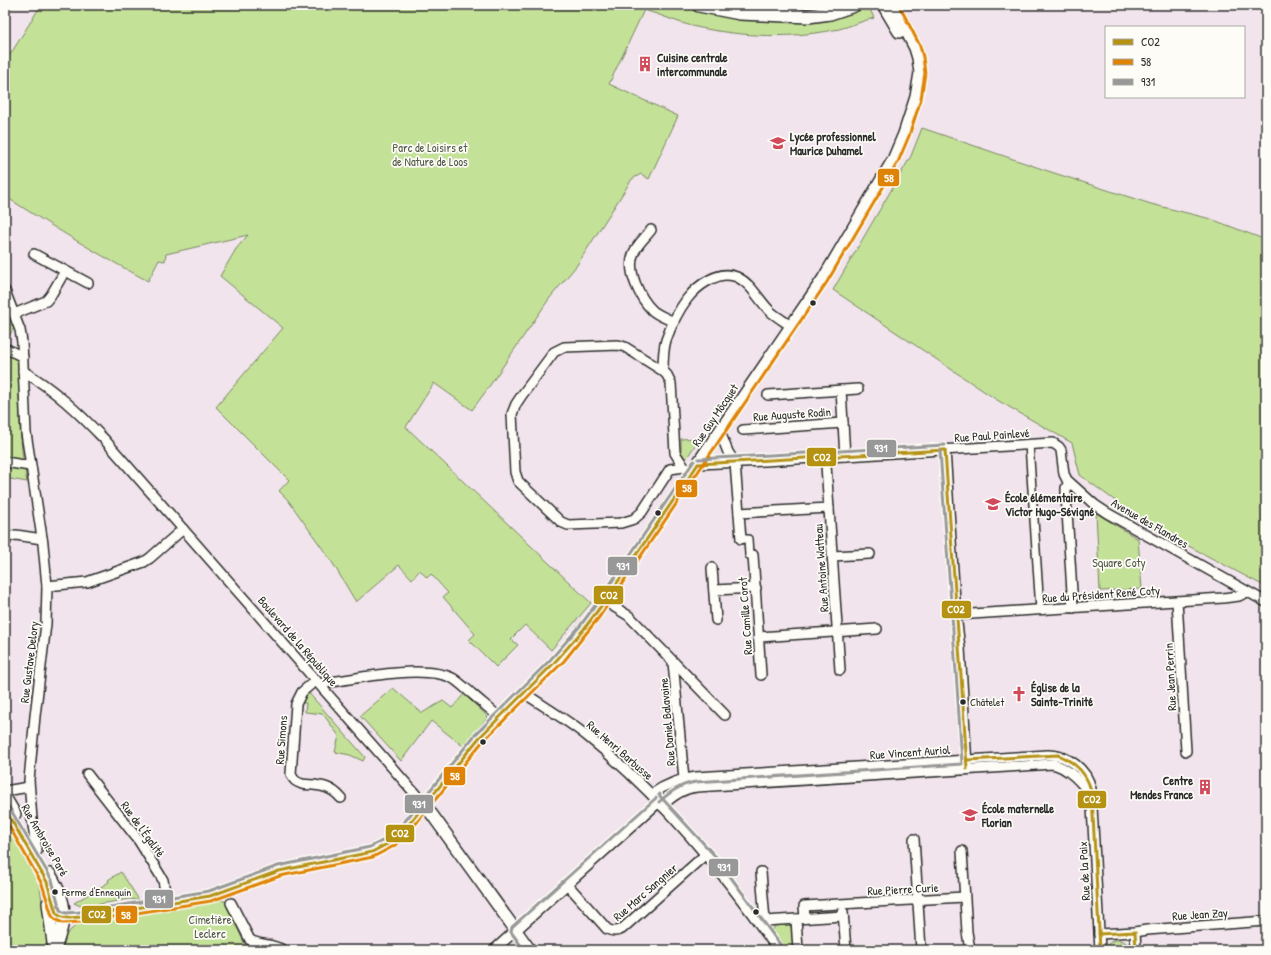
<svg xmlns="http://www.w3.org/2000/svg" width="1271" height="955" viewBox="0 0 1271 955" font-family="'Patrick Hand',sans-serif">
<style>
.green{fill:#c4e198;stroke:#788662}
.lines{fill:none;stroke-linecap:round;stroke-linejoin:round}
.pedestrian-casing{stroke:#2b2b2b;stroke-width:10}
.minor-casing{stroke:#2b2b2b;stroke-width:12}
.tertiary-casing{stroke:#2b2b2b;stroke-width:14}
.secondary-casing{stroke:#2b2b2b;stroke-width:16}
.pedestrian{stroke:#fdfcf7;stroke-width:7}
.minor{stroke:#fdfcf7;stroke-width:9}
.tertiary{stroke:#fdfcf7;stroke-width:11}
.secondary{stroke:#fdfcf7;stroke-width:13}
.bus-1-casing{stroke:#fdfcf7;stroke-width:6}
.bus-2-casing{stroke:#fdfcf7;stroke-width:6}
.bus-3-casing{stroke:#fdfcf7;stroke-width:6}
.bus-1{stroke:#b59212;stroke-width:3}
.bus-2{stroke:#df8306;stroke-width:3}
.bus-3{stroke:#989898;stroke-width:3}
.bus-dot{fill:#2b2b2b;stroke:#fdfcf7;stroke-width:1.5}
.labels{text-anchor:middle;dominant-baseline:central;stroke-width:3.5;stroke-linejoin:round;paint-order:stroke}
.bus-label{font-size:11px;fill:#2b2b2b;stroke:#fdfcf7;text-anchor:start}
.poi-label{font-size:12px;font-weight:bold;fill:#2b2b2b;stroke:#fdfcf7;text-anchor:start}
.park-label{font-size:12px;fill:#515846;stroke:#fdfcf7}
.street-label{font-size:12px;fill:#2b2b2b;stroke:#fdfcf7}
.line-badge{stroke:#fdfcf7;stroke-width:1.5}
.badge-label{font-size:11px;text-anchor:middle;font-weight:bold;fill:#fff}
</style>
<rect width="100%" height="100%" fill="#f1e4ec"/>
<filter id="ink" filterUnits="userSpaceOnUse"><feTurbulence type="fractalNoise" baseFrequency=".025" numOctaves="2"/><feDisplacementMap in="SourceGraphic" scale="8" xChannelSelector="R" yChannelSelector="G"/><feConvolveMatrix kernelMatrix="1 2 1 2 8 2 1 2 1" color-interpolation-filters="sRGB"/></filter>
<g filter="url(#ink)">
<g class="green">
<path d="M41 5H868L874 18C862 21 851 26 839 29 791 39 744 37 696 27 678 23 662 15 644 10L609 84 678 116 649 179 641 174 632 179 577 265 549 299 486 391 472 410 434 383 406 427 591 603 551 650 525 625 511 639 518 645 496 667 469 640 475 634 444 598 443 597 448 593 431 574 427 578 420 570 412 579 399 565 356 602 332 562 288 500 279 491 289 480 216 407 283 328 220 276 236 249 248 235 166 254 165 261 159 260 148 281C101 256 56 229 11 200L5 194V63Z"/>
<path d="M922 128 1054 173 1151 204 1211 219 1266 240V587L1147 524 1080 475 1072 443 997 400 833 290 911 156Z"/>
<path d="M5 304 14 328 5 342Z"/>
<path d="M5 353 18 361 19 369C19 407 19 445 27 482L5 478Z"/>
<path d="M700 438 686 459 681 452V439Z"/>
<path d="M1096 513 1138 539 1142 589 1100 591Z"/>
<path d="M393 688 422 713 443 701 452 708 464 694 488 717 463 746 431 721 401 761 360 716Z"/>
<path d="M307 691 365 757 363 761 350 755 335 752 339 736 323 714 305 712 306 703H300Z"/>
<path d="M5 822 39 880 48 945 47 950H5Z"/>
<path d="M121 872 139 900 129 899 83 907 74 903 109 882 108 880Z"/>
<path d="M222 900 226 902 245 945 247 947 263 950H62L65 935 78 924Z"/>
<path d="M787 924 790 925 792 928 794 950H785L774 934 773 929 776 925Z"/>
<path d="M1114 940C1123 940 1127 941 1130 950H1105L1108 944Z"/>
</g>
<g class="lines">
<defs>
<g id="pedestrian">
<path d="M1029 444 1040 610"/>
<path d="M741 539H748L749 555H753"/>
</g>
<g id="minor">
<path d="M651 230C645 238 636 245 633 255 627 272 640 298 652 310 657 315 666 318 674 322"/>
<path d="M34 254 88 283"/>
<path d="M5 291 20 330 22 342 26 433 43 544 47 586 46 624 35 716 29 780 32 819 37 851"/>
<path d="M14 314 46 301 51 295 65 271"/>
<path d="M5 348 23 357"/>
<path d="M23 371C54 389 79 413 104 439L425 805"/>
<path d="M663 371C663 361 663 350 666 340 671 326 678 311 687 299 697 286 719 269 737 277 752 284 759 301 771 312 777 317 784 321 791 326"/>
<path d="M841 390 845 456"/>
<path d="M768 395 858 389"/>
<path d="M743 430 843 423"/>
<path d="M720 432 728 452 735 463"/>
<path d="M945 450 956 615 960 648 967 765"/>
<path d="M5 462 30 466"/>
<path d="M735 463 741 539"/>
<path d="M698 464 765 461 1053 443 1059 447 1061 450 1064 474 1067 480 1095 505 1107 513 1266 602"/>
<path d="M826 465 840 670"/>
<path d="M684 467 670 469 642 512 634 519 621 523 568 525 561 522 522 485 518 481 515 472 512 414 516 404 522 395 554 352 564 347 618 345 625 347 663 371 667 375 671 383 675 453 684 467 692 472"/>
<path d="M1069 482 1066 488V495L1073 608"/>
<path d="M739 513 829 508"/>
<path d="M5 543 8 537 16 535 42 539"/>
<path d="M753 555 761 675"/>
<path d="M832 556 870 554"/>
<path d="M712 568 716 620"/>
<path d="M47 586 87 582 144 562 150 558 183 529"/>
<path d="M714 590 756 588"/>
<path d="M1177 601 1186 751"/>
<path d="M604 602 611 605 629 616 725 715"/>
<path d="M956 615 1223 598 1239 596 1247 592"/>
<path d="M759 637 877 629"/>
<path d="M673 662 684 779"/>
<path d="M316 680 302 692 296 704 291 774C293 780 296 782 302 784 318 786 329 784 341 798"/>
<path d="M319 684C352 679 425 663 454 679 460 683 465 688 471 693 480 701 490 709 499 717"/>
<path d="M524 693C545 707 567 720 587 736 662 797 723 871 778 950"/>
<path d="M87 774 139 841 160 875 163 880 167 903"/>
<path d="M5 791 29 787"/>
<path d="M652 794C665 785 679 779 696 777L1047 755C1067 754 1087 769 1091 789L1100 950"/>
<path d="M662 806C672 796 683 788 697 787L1052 764C1066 766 1085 784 1090 797"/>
<path d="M914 839 921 950"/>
<path d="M962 851 967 932 970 950"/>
<path d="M567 884 607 929C613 932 617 932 622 929L706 854"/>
<path d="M231 903 250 940C260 945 273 944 283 950"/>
<path d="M843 912 846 950"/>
<path d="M805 918 804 906 964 897"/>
<path d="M796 919 798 950"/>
<path d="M765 921 843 916"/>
<path d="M760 924 765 921 761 872"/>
<path d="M1135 932 1147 930 1266 921"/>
<path d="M1099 934 1135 932 1136 950"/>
<path d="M494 950 659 802"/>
</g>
<g id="tertiary">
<path d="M883 5 899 32"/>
<path d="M5 797 15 814"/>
<path d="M425 805 530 950"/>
<path d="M5 809 47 882 56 913 59 916 64 918 80 917 210 896 279 871 372 852 391 842 405 829 479 738 560 657 596 613 823 279 893 160 904 134 916 97 920 73 918 58 915 48 893 5"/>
<path d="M50 874C69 906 66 915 55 950"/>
<path d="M48 903 53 943"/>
</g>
<path id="secondary" d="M699 5 740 13 808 16 830 13 854 5"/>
</defs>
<use href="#pedestrian" class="pedestrian-casing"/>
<use href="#minor" class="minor-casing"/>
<use href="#tertiary" class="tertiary-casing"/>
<use href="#secondary" class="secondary-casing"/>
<use href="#pedestrian" class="pedestrian"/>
<use href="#minor" class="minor"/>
<use href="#tertiary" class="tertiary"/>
<use href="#secondary" class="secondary"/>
<defs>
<g id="bus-1">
<path d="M945 450C952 556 961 663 967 769"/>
<path d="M698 464 945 450"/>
<path d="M967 760 1058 755C1077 763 1089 775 1092 796L1100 950"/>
<path d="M5 809 47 882 56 913C63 920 71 918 80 917L210 896 279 871 372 852 391 842 405 829 479 738 554 663 584 629 604 602 698 464"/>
<path d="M1099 934 1135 932 1136 950"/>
</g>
<path id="bus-2" d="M5 819 42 884 52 916 56 920 63 923 81 922 211 901 280 876 373 857 394 846 409 832 483 741 564 661 600 616 827 282 898 162 909 136 921 99 925 73 923 57 920 46 899 5"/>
<g id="bus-3">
<path d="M698 459 945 445"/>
<path d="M660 794 659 795 716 857 782 947"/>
<path d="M659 802C670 792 681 784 696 782L962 764C956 660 947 555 940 450"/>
<path d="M9 807 52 880 60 910 65 913 79 912 209 891 278 866 370 847 388 838 401 826 475 735 550 660 580 626 600 599 694 461"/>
<path d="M524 950 511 932 512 927 656 798"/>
</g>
</defs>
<use href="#bus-1" class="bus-1-casing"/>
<use href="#bus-2" class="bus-2-casing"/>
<use href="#bus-3" class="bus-3-casing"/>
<use href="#bus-1" class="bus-1"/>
<use href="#bus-2" class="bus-2"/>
<use href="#bus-3" class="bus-3"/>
</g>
</g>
<defs>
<symbol id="building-bare" viewBox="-9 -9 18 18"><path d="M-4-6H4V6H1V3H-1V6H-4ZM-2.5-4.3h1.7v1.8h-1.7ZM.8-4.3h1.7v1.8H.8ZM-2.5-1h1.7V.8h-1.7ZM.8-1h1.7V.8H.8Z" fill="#d1495b" stroke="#fdfcf7" stroke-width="2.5" paint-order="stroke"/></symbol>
<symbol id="school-bare" viewBox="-9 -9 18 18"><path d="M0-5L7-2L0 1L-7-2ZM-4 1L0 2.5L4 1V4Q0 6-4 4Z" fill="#d1495b" stroke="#fdfcf7" stroke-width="2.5" paint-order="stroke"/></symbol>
<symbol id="church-bare" viewBox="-9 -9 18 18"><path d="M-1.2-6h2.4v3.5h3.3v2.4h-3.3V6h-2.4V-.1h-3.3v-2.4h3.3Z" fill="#d1495b" stroke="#fdfcf7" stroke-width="2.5" paint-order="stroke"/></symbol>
</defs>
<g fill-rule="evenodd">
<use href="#building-bare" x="634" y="53" width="22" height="22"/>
<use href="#school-bare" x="767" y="132" width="22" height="22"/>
<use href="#school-bare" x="982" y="493" width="22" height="22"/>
<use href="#church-bare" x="1008" y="683" width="22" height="22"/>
<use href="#building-bare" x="1194" y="776" width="22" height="22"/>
<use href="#school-bare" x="959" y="804" width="22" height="22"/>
</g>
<g class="bus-dot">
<circle cx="813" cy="303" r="3.5"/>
<circle cx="658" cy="513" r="3.5"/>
<circle cx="963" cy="702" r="3.5"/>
<circle cx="483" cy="742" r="3.5"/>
<circle cx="55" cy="892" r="3.5"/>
<circle cx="756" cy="912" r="3.5"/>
</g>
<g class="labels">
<g class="bus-label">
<text x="970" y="702">Châtelet</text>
<text x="62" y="892">Ferme d'Ennequin</text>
</g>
<g class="poi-label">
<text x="657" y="57">Cuisine centrale<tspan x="657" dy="14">intercommunale</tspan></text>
<text x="790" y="136">Lycée professionnel<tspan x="790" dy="14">Maurice Duhamel</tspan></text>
<text x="1005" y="497">École élémentaire<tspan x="1005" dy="14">Victor Hugo-Sévigné</tspan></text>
<text x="1031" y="687">Église de la<tspan x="1031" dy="14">Sainte-Trinité</tspan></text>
<text x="1193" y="780" text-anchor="end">Centre<tspan x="1193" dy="14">Mendes France</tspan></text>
<text x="982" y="808">École maternelle<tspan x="982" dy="14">Florian</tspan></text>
</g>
<g class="park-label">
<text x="430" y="147">Parc de Loisirs et<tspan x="430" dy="14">de Nature de Loos</tspan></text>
<text x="1119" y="562">Square Coty</text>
<text x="210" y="919">Cimetière<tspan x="210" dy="14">Leclerc</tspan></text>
</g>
<g class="street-label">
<text transform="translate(792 414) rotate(-4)">Rue Auguste Rodin</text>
<text transform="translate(715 415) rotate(-56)">Rue Guy Môcquet</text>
<text transform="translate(992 435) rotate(-4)">Rue Paul Painlevé</text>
<text transform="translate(1150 523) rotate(30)">Avenue des Flandres</text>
<text transform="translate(821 568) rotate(-94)">Rue Antoine Watteau</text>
<text transform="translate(1101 594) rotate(-4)">Rue du Président René Coty</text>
<text transform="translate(745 616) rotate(-94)">Rue Camille Corot</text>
<text transform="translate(298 641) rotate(49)">Boulevard de la République</text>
<text transform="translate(29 662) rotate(-83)">Rue Gustave Delory</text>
<text transform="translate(1170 677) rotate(-93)">Rue Jean Perrin</text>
<text transform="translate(667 722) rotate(-95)">Rue Daniel Balavoine</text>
<text transform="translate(281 740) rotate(-86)">Rue Simons</text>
<text transform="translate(620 750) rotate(41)">Rue Henri Barbusse</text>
<text transform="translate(910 752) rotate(-4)">Rue Vincent Auriol</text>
<text transform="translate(143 829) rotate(54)">Rue de l'Égalité</text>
<text transform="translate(45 840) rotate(60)">Rue Ambroise Paré</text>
<text transform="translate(1084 871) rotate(-93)">Rue de la Paix</text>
<text transform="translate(903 889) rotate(-3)">Rue Pierre Curie</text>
<text transform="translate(645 892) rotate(-41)">Rue Marc Sangnier</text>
<text transform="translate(1200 914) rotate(-4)">Rue Jean Zay</text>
</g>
</g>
<g class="line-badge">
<rect x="877" y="168" width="23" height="19" rx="4" fill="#df8306"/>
<rect x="866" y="439" width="31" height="19" rx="4" fill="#989898"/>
<rect x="806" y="447" width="31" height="20" rx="4" fill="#b59212"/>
<rect x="675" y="479" width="23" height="19" rx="4" fill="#df8306"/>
<rect x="607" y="556" width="31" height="20" rx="4" fill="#989898"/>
<rect x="593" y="585" width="31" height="20" rx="4" fill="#b59212"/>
<rect x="941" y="600" width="31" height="19" rx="4" fill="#b59212"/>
<rect x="443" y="766" width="23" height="20" rx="4" fill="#df8306"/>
<rect x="1077" y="790" width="30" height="19" rx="4" fill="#b59212"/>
<rect x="404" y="794" width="30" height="20" rx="4" fill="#989898"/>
<rect x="385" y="824" width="30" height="19" rx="4" fill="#b59212"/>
<rect x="708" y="858" width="31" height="19" rx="4" fill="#989898"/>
<rect x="144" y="889" width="30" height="20" rx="4" fill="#989898"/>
<rect x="81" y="905" width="31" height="19" rx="4" fill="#b59212"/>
<rect x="115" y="905" width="23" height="19" rx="4" fill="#df8306"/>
</g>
<g class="badge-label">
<text x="889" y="182">58</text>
<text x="881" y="452">931</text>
<text x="822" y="461">CO2</text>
<text x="687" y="492">58</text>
<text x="623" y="570">931</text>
<text x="609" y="599">CO2</text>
<text x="956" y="613">CO2</text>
<text x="455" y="780">58</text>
<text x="1092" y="803">CO2</text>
<text x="419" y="808">931</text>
<text x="400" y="837">CO2</text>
<text x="724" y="871">931</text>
<text x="159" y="903">931</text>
<text x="97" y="918">CO2</text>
<text x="126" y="919">58</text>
</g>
<rect width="1271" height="955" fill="none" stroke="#fdfcf7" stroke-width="20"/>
<rect x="10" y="10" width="1251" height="935" fill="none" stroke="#2b2b2b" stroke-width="1.5" filter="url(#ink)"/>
<rect x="1105" y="26" width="140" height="72" fill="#fdfcf7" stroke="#a9a8a5"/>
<rect x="1113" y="39" width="20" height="6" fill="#b59212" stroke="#a9a8a5"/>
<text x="1141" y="46" font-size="12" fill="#2b2b2b">CO2</text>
<rect x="1113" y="59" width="20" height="6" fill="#df8306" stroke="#a9a8a5"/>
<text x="1141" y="66" font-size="12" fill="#2b2b2b">58</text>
<rect x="1113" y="79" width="20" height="6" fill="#989898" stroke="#a9a8a5"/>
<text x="1141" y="86" font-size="12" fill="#2b2b2b">931</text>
</svg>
